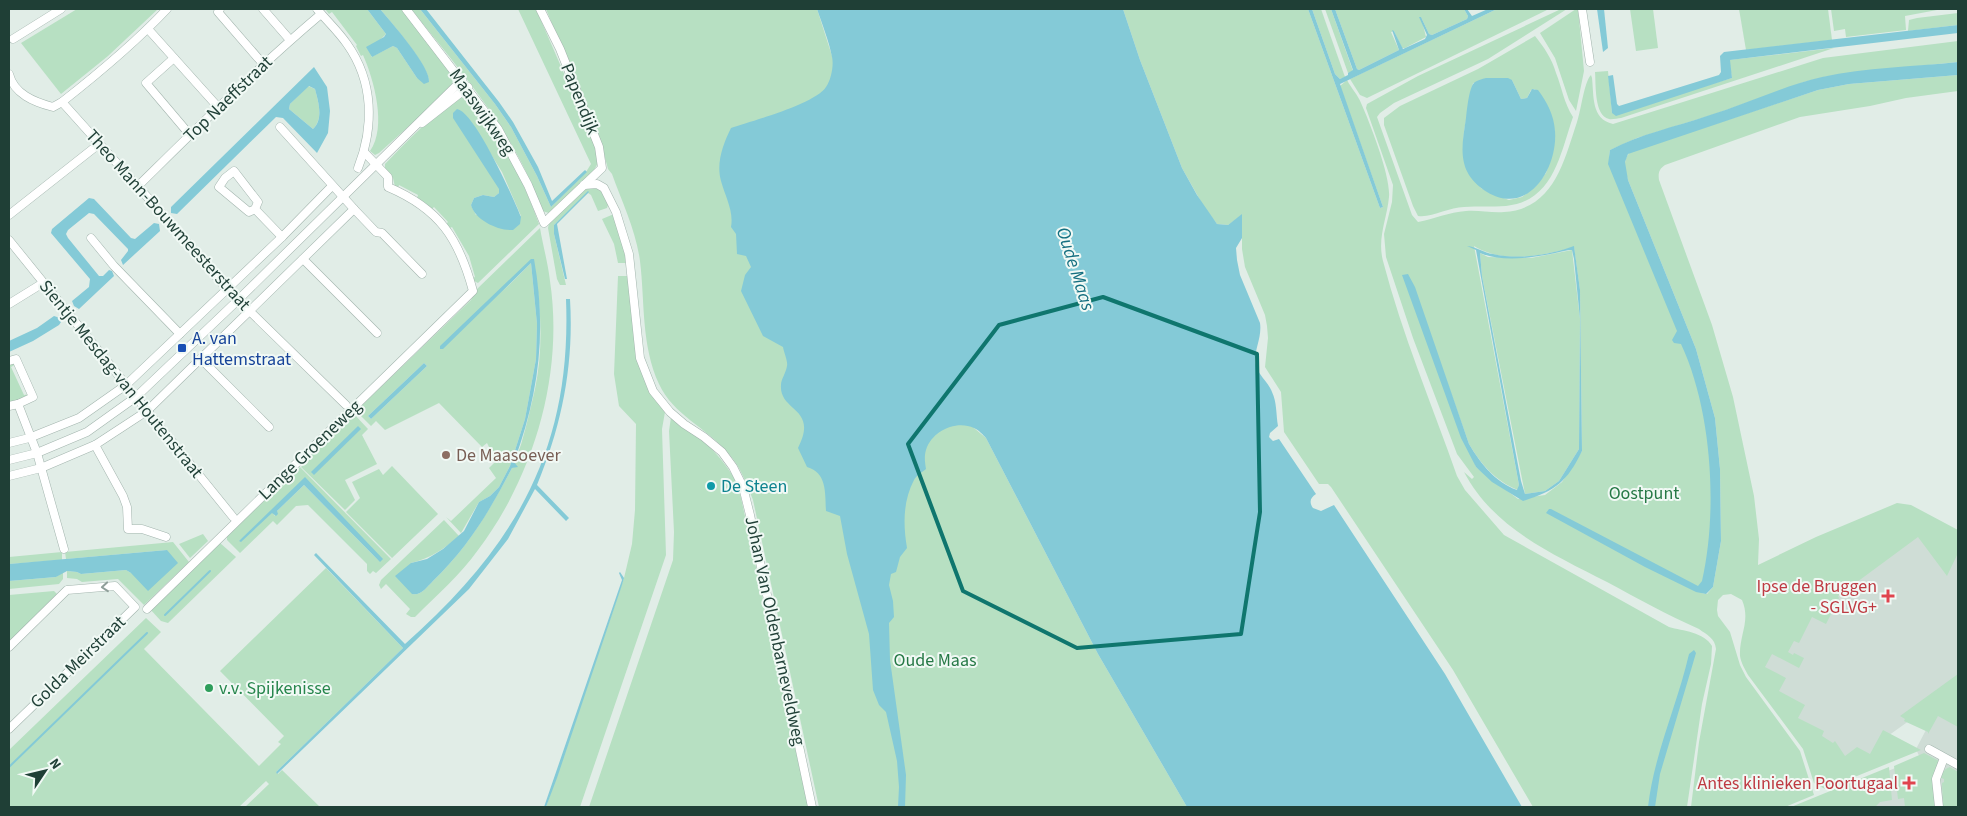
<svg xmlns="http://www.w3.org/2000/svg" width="1967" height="816" viewBox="0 0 1967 816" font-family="'Source Sans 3',sans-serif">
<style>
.built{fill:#cfddd6}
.green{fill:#b7e0c2;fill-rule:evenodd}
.water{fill:#84cad7;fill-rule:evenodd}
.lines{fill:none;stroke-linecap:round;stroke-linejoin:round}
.stream{stroke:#84cad7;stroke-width:2}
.minor-casing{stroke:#a3b5ae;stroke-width:9}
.minor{stroke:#fff;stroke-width:8}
.oneway{stroke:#8f9f9a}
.marked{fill:none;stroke:#0f766e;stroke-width:4;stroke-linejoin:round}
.transit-dot{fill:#1a4fb4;stroke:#f1f9f5;stroke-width:2}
.education-dot{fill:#8d6e63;stroke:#f1f9f5;stroke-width:2}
.culture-dot{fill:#0f9aa8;stroke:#f1f9f5;stroke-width:2}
.health-dot{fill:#e0444e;stroke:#f1f9f5;stroke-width:2}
.leisure-dot{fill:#2e9e5b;stroke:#f1f9f5;stroke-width:2}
.labels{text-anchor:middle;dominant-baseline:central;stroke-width:4;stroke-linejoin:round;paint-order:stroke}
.street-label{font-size:18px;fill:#1f3f36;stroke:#f1f9f5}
.transit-label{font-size:18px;fill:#164399;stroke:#f1f9f5;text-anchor:start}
.education-label{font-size:18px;fill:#785e54;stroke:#f1f9f5;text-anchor:start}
.culture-label{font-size:18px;fill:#0d838f;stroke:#f1f9f5;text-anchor:start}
.park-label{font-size:18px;fill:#267946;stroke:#f1f9f5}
.health-label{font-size:18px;fill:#be3a42;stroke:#f1f9f5;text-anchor:end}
.leisure-label{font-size:18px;fill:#27864d;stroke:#f1f9f5;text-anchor:start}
.water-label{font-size:19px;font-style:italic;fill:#146f80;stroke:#f1f9f5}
</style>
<rect width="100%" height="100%" fill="#e1ede7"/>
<g class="built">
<path d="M1920 520 1958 541V686L1885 738 1872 757 1831 781 1744 661Z"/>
<path d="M1936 711 1958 722V807H1799L1920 758 1916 749Z"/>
</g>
<g class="green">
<path d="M77 9H158L108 56 61 94 21 43Z"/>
<path d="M325 9H367L386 34 380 40 371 57 393 46 397 48 417 78 429 82C430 67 391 22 380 9H401C413 24 450 63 453 80 453 85 451 87 448 91L379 153 375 155 370 151C387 127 374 80 363 55L361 56 356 46 357 45 332 12 329 14Z"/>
<path d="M411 9H420L495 104 511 127 537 176 551 207 586 172 591 164 518 9H536L596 147 598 163 594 170 549 213 542 211C516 133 461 72 411 9Z"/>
<path d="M546 9H817L833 59 974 428 986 438 1098 654 1187 807H819L753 500C747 484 740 466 728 453 707 428 673 415 659 384 641 345 645 302 640 261 636 231 622 202 612 174L608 169 601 143Z"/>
<path d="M1123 9H1308L1380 208 1383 207 1340 86 1347 80C1351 88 1358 95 1361 103 1370 123 1391 177 1389 197 1387 219 1377 238 1383 261 1402 334 1432 405 1457 476L1465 490 1504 535 1669 627C1683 631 1704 632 1712 646L1711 664 1702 704 1687 807H1533L1453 670 1331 487 1328 484H1319L1284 432 1281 392 1265 367 1268 338 1267 326 1265 315 1245 267 1242 249V215L1228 225 1217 224 1204 207 1182 168 1140 60Z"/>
<path d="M1312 9H1321L1345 77 1340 79 1335 74Z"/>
<path d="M1325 9H1331L1353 71 1348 73Z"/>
<path d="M1335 9H1464L1468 16 1467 19 1432 35 1429 34 1421 17 1426 37 1405 48H1402L1394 31 1391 32 1399 50 1359 70 1357 69Z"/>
<path d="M1497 9H1549L1367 98 1360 95 1350 79Z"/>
<path d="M1561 9H1567L1488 59 1394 103 1380 113 1377 117 1412 215 1418 222C1434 219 1449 212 1466 211 1479 210 1491 213 1504 212 1554 209 1564 161 1577 122 1581 111 1584 82 1591 75L1592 78C1594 96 1591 119 1613 124L1823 58 1958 41V62L1850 73 1824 77 1804 82 1715 114 1637 138 1610 150 1609 159 1617 158 1710 420 1716 522 1701 593 1707 594 1713 587 1721 541 1720 469 1715 418 1696 349 1628 180C1625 170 1622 161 1630 152L1818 90 1849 84 1958 75V91L1906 98 1870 106 1800 117 1665 165C1659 169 1658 173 1659 180L1712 325 1733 397 1754 496 1759 539 1758 565 1816 537 1897 503 1911 505 1958 530V553L1947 576 1918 537 1838 596 1839 598 1826 624 1812 617 1799 643 1794 641 1788 652 1793 655 1794 653 1804 658 1799 668 1772 654 1765 667 1786 678 1779 691 1805 705 1798 718 1824 731 1822 736 1833 743 1835 741 1845 756 1857 747 1870 754 1883 730 1921 750 1825 789 1814 783 1803 749 1748 675C1745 669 1741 663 1740 656 1739 635 1751 621 1742 600L1731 594 1723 595 1718 600 1717 610 1718 616 1730 632 1740 665 1746 677 1800 751 1814 795 1785 807H1691L1699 742 1716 649C1715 638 1707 635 1699 629 1667 615 1637 598 1607 582 1553 554 1494 529 1464 472L1472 479 1474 477 1457 454 1413 338 1386 257 1384 234 1392 202 1393 185 1366 108 1367 104 1418 76ZM1474 246C1503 264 1543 256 1574 247L1580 290 1582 451 1562 482 1545 495 1518 499 1476 467 1410 277 1469 444C1481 464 1495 481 1518 490L1519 485Z"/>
<path d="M1576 9H1578L1584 71 1576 111 1569 100 1555 58 1540 33Z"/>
<path d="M1630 9H1653L1658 48 1636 51Z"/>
<path d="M1739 9H1828L1832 40 1746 50Z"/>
<path d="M1831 9H1937V10L1905 16 1906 30 1846 37 1845 29 1834 31Z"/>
<path d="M1958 13V25L1908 31 1909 20 1917 18Z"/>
<path d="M1535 36C1544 47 1552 59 1556 73 1562 88 1564 103 1573 117 1560 154 1554 201 1506 206 1492 207 1478 206 1464 207 1449 207 1432 218 1418 216L1413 206 1384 125V118L1400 106 1478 69ZM1512 80 1521 99 1527 98 1531 90 1535 89 1555 131 1553 151 1546 173 1536 186 1522 197 1509 200 1492 194 1481 188 1463 148 1464 131 1473 83Z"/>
<path d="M1834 48 1621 118C1618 118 1612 120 1609 119 1594 116 1596 84 1595 72L1608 71 1612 113 1732 78 1729 60Z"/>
<path d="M308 86 315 89C318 101 324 119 313 129L289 109 290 104Z"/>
<path d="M465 97C490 102 531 200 539 224L478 283 474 281 473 278 475 277 469 256 452 227 450 228 446 224 448 222 434 207 432 209 417 198 418 195 399 185 398 188 395 187 393 178 385 168V164C401 148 444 101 465 97ZM475 129 502 172 521 216 476 215 471 205 474 198 483 195 494 197 499 193 500 189 483 162Z"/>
<path d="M595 187 603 191 609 202 607 208 598 211 591 195 588 193 589 192 554 225V234L566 285H560L557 279 548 228 549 223 582 190Z"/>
<path d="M614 214 627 263H618L614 244 602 219Z"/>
<path d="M540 228C543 246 548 263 550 281 564 374 534 476 478 550 460 575 437 595 415 617H411L406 614 410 609 386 584 381 589 379 585 381 580 444 520 459 536C444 549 431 558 411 563L412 594C421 596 427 587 433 581 469 546 489 511 512 468L515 467C514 458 520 450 522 441 527 424 531 406 535 389 544 346 541 302 533 259L502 292 531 263 537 324 536 359 525 419 510 466 499 487 490 496 479 502 461 533 446 517 451 521 496 478 489 468 496 461 487 443 482 447 439 403 385 430 376 421 371 426 356 411 471 300 476 290ZM424 363 427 366 371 419 368 416Z"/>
<path d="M1572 250 1580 319 1579 449 1559 481 1545 491 1525 494 1482 276 1480 253 1488 257 1531 258Z"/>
<path d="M618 276H629L638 361 649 390 665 412 662 429 666 555 580 807H546L624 578 632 544 635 510 636 424 619 406 614 374Z"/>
<path d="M12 363 16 364 11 367 24 395 30 394 17 401 9 403V364Z"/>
<path d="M353 413 368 429 362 435 377 464 345 480 355 500 345 510 301 467 307 461 306 460Z"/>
<path d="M671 417C702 438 719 452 738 484L808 807H589L673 560 674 532 669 431Z"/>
<path d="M392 466 438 514 392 558 346 512 360 498 352 482 379 469 383 475Z"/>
<path d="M300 467 391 559 376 573 373 571 370 574 367 571V564L308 505 296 506 277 525 273 521 240 553 227 540V536ZM305 478 307 481 380 562 304 485 277 511 275 516 272 512 240 541Z"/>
<path d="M203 534 208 541 190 558 179 544Z"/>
<path d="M173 542 189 562 144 605 118 579 82 582 77 579 67 578V571L77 572 81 574 126 570 131 573 167 550 66 559 65 552Z"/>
<path d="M220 543 236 557 168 623 161 621 150 609Z"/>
<path d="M62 552V560L9 564V557Z"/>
<path d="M326 568 403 648 276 772 278 774 282 770 320 807H245L269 784 266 781 239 807H9V750L146 618 161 632 144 649 259 766 281 744 278 742 284 736 220 671Z"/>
<path d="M63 572V579L59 584 9 589V581L56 577Z"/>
<path d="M54 591 58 595 9 642V595Z"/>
<path d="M1958 674V727L1938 716 1928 734V732L1904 721 1905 719 1900 716Z"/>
<path d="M1924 753 1939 761 1933 777 1936 807H1905L1904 798 1898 799 1894 766Z"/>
<path d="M1889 767 1892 800 1880 802 1875 807H1791Z"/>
<path d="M1950 767 1958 772V807H1943L1942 783 1944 782V779L1941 778C1942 773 1944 769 1950 767Z"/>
</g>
<g class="water">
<path d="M367 9H380C391 22 431 67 429 82L424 84 417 78 397 48 393 46 372 57 366 47 384 37 386 34Z"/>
<path d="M420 9H426L499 102 513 122 538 167 552 201 585 170 587 172 551 207 537 176 511 127 495 104Z"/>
<path d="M817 9H1123L1140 60 1182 168 1197 195 1217 224 1228 225 1242 214V238L1236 248 1237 260 1240 275 1260 323C1262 337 1255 348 1255 361 1256 374 1268 381 1272 392 1277 402 1276 415 1278 426L1270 433 1269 437 1273 441 1279 439 1316 494C1310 498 1309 502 1313 508L1321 511 1334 505 1445 674 1522 807H1187L1098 654 986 438C983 435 979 430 974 428 956 420 932 431 926 450 924 456 925 463 926 469 922 472 916 476 914 480 903 501 903 524 907 548L900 557 896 572 891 574 889 585 893 601 894 617 889 623 890 660 906 775 905 807H898L899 787 897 761 886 712 879 705 873 690 869 634 847 554 840 516 826 511C825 492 827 473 807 467L798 448C819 407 779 412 781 385 781 379 786 373 787 366 788 361 784 353 783 347L763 336 741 291 745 275 751 267 746 256 737 254 736 234 731 227C734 211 725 196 721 181 716 163 723 144 731 128 752 121 815 104 826 87 831 80 834 65 832 57 829 41 822 24 817 9Z"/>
<path d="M1308 9H1312L1335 74 1340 79 1348 75V73L1353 70 1331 9H1335L1357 69 1359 70 1399 50 1392 30 1394 31 1403 49 1425 39 1427 35 1419 17H1421L1429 34 1432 35 1467 19 1468 16 1464 9H1467L1472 16 1488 9H1497L1340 84 1383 207 1380 208Z"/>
<path d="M1597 9H1604L1608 48 1603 52Z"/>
<path d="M1958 25V33L1730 60 1732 78 1616 116 1612 113 1608 76 1613 75 1617 104 1619 106 1719 75 1721 72 1720 56 1724 52Z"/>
<path d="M1958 62V75L1849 84 1818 90 1628 154 1625 162 1628 180 1696 349 1715 418 1720 469 1721 541 1713 587 1706 594 1696 592 1645 567 1546 513 1549 509H1551L1698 586 1702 581C1718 511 1712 410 1681 344L1674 343 1672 340 1677 331 1608 164 1610 150C1640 134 1675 127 1707 116 1746 104 1783 86 1822 77 1866 67 1913 67 1958 62Z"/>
<path d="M314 67 327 87 330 111 328 133 317 153 283 118 276 117 177 214 171 213V207ZM309 86 315 89C318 101 324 119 313 129L289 109 290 104Z"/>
<path d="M1486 78H1508L1512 80 1521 99 1527 98 1532 89 1538 90C1547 102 1554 115 1555 131 1558 168 1528 217 1487 192 1457 173 1461 150 1466 118 1467 110 1469 86 1475 82 1478 80 1482 79 1486 78Z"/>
<path d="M457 109C475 112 513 197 521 217L520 224 513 230C498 231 475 220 471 205L474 198 483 195 494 197 499 193V189L453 118V113Z"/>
<path d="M588 191 589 192 557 224 567 279H565L554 234V225Z"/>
<path d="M89 198 94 199 131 238 135 239 154 223 159 224 160 231 123 265 121 260 128 251V249L94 214 89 213 68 230 66 234 68 238 99 276H103L109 270 112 271 114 276 79 309 74 306 72 301 89 287 90 279 51 233 52 229Z"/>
<path d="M1467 246C1477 247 1484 253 1493 254 1519 260 1549 255 1574 246L1580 290 1582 451C1567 482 1555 491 1523 501L1492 482 1476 467 1461 438 1402 275 1408 274 1415 287 1469 444C1481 464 1495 482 1517 490L1519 485 1476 250ZM1569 250H1572L1574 259 1580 319 1579 449 1559 481 1545 491 1525 494 1521 481 1482 276 1480 253C1507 264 1541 256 1569 250Z"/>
<path d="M531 259H534C547 331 539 394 514 462L518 467 512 468C489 512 469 546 433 581 427 587 421 596 412 594L395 576 411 563 427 559 443 549 464 531 479 502 490 496 499 487 510 466 525 419 536 359 537 324 531 263 443 349H440V346Z"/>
<path d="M566 299H570C574 365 562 425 537 485L569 518 566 521 535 489 508 539 469 589 277 774 276 772 403 648 314 555 316 553 405 644C515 546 572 450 566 299Z"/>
<path d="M54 316 60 318 61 322 59 325 33 341 9 352V341L37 328Z"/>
<path d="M424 363 427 366 371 419 368 416Z"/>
<path d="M358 426 361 429 314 475 311 472Z"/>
<path d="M305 477 383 559 380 562 304 485 277 511 278 514 276 516 272 513 241 542 239 541Z"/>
<path d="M167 550 178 563 148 591 131 573 126 570 81 574 77 572 67 571 56 577 9 581V564Z"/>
<path d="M620 572 624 578 622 585 557 778 546 807H544L622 580 619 573Z"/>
<path d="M1694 650 1696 653 1691 670 1660 774 1655 807H1648C1654 754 1677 706 1689 654Z"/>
</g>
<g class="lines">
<g class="stream">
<path d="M165 615 210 571"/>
<path d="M9 767 147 633"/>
</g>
<defs>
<g id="minor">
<path d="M220 9 218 12 264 65"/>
<path d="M263 9 290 40"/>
<path d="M317 9C327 21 338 31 347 44 374 82 374 127 358 168"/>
<path d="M406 9 498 129 528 185 544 223 602 168 599 147 560 49 540 9"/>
<path d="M1582 9 1590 62"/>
<path d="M148 29 218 107"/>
<path d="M13 39 61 9"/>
<path d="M174 58 146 83 190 135"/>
<path d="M9 74C14 94 34 102 53 107L62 102 167 219 226 288 346 405"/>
<path d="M62 102C99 73 135 43 167 9"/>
<path d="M422 123 468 87"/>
<path d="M280 127 354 209 376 232 382 233 422 274"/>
<path d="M584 185 597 184 604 188 616 212 629 254 640 358 653 391 670 412 684 424 704 437 722 452 733 467 743 487 750 515 812 807"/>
<path d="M137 187C197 128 257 68 321 14"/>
<path d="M255 209 258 202 234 171 225 178 219 187 249 212 255 209 282 237"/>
<path d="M9 215 99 144"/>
<path d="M91 238 114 266 180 334"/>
<path d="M9 240 233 517"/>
<path d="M303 259 377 333"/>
<path d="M9 304 43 283"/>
<path d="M201 359 269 427"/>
<path d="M9 361 16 359 33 397 18 404 9 406"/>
<path d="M18 404 37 453 64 549"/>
<path d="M9 443 29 438 79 418 126 385 282 237 332 186"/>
<path d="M95 445 123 496 127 507 128 529H142L166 537"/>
<path d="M9 460 37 453 87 432 136 397 238 300 462 80"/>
<path d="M9 476 41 468 95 445 147 411 354 209"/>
<path d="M147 609 473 291C459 239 440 209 388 187V177L364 152"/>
<path d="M9 647 67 590 115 586 135 607 9 729"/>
<path d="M1929 749 1958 765"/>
<path d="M1939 807 1936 779 1944 758"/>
</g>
</defs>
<use href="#minor" class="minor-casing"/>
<use href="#minor" class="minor"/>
</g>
<defs><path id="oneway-chevron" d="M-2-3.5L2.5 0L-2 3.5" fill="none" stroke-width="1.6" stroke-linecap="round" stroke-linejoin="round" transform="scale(1.25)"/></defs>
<use class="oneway" href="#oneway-chevron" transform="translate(105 587) rotate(175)"/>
<path class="marked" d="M1103 297 1257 354 1260 512 1241 634 1077 648 963 591 908 444 999 325Z"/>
<rect class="transit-dot" x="177" y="343" width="10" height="10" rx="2.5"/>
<circle class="education-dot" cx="446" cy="455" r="5"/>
<circle class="culture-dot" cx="711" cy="486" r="5"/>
<g class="health-dot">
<path d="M1885.5 588.5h5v5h5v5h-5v5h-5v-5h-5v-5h5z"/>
<path d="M1906.5 775.5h5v5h5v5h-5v5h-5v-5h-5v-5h5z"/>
</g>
<circle class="leisure-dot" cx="209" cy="688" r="5"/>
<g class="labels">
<g class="street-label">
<text transform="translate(228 99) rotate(-44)">Top Naeffstraat</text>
<text transform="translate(580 99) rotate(68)">Papendijk</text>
<text transform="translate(482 112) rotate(55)">Maaswijkweg</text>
<text transform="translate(168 220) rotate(48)">Theo Mann-Bouwmeesterstraat</text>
<text transform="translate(121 379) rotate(51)">Sientje Mesdag-van Houtenstraat</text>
<text transform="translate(310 450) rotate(-44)">Lange Groeneweg</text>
<text transform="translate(775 631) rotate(78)">Johan Van Oldenbarneveldweg</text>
<text transform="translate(78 662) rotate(-44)">Golda Meirstraat</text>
</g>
<g class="transit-label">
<text x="192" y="338">A. van<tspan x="192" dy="21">Hattemstraat</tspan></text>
</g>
<g class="education-label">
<text x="456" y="455">De Maasoever</text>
</g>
<g class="culture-label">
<text x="721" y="486">De Steen</text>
</g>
<g class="park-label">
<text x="1644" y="493">Oostpunt</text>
<text x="935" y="660">Oude Maas</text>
</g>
<g class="health-label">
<text x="1877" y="586">Ipse de Bruggen<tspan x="1877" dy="21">- SGLVG+</tspan></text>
<text x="1898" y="783">Antes klinieken Poortugaal</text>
</g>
<g class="leisure-label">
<text x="219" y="688">v.v. Spijkenisse</text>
</g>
<g class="water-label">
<text transform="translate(1075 269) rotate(72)">Oude Maas</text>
</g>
</g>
<rect width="1967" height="816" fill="none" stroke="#1f3f36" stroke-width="20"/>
<g transform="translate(45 771) rotate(55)" stroke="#f1f9f5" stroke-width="4" paint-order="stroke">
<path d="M0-4L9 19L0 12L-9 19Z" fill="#1f3f36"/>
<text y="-8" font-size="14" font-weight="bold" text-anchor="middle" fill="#1f3f36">N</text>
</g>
</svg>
